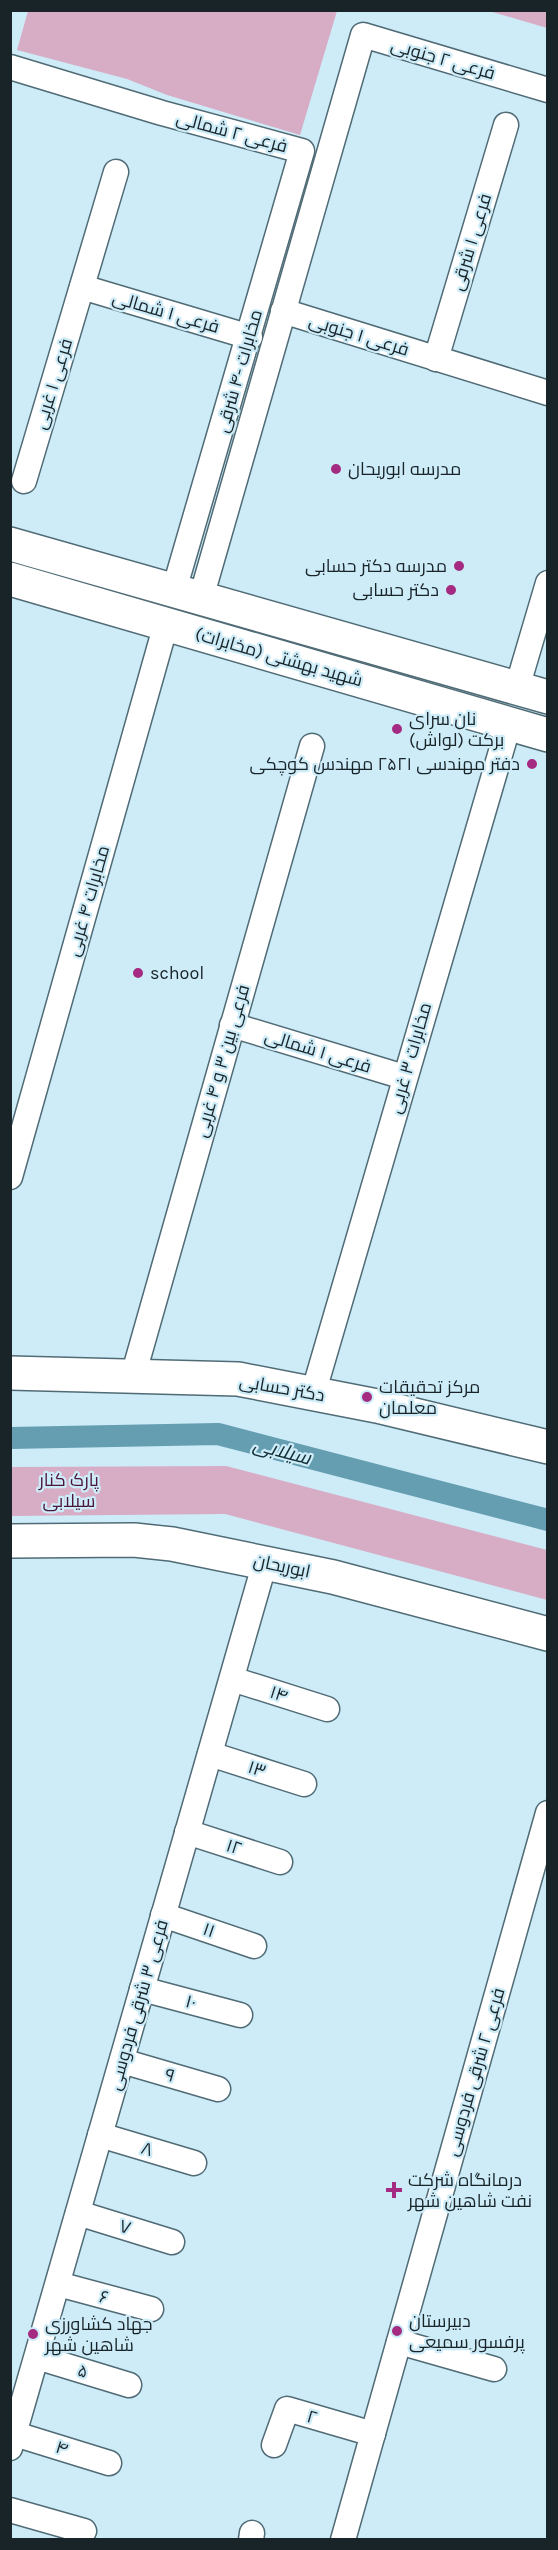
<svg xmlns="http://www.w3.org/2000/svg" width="558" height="2550" viewBox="0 0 558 2550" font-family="Karla,Cairo,sans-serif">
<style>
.green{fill:#d7adc6}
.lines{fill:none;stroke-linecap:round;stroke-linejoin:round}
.canal{stroke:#659db1;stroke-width:22}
.minor-casing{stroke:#506b75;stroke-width:27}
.secondary-casing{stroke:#506b75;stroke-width:36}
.minor{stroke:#fff;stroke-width:24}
.secondary{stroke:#fff;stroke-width:33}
.poi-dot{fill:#a42b81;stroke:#cdecf8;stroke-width:2}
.labels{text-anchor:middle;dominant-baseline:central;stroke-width:4.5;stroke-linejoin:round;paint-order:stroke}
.street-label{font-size:18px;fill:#192429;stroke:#cdecf8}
.poi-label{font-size:18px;fill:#192429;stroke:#cdecf8;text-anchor:start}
.park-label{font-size:18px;fill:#4b143b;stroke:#cdecf8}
.water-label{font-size:20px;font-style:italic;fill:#112e37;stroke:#cdecf8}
</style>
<rect width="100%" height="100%" fill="#cdecf8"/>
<g class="green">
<path d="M28 11V10L337 11 300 135 167 95 127 79 17 50Z"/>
<path d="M489 11H547V28Z"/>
<path d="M226 1466 547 1550V1600L225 1514 11 1516V1467Z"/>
</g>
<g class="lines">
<path class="canal" d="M10 1438 218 1434 548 1520"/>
<defs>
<g id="minor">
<path d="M10 67 162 113 302 151 174 590"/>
<path d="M82 287 250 337"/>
<path d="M283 311 548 393"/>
<path d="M436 359 506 125"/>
<path d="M24 481 116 172"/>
<path d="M201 598 363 35 548 90"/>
<path d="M517 688 548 583"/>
<path d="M232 1025 404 1077"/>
<path d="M10 1177 166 624"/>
<path d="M133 1376 312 746"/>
<path d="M313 1394 509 724"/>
<path d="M232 1679 327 1709"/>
<path d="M210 1754 304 1784"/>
<path d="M187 1832 280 1862"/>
<path d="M163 1915 254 1946"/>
<path d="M142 1989 240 2015"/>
<path d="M122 2061 218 2089"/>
<path d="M100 2135 194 2163"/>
<path d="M78 2213 172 2242"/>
<path d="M58 2284 151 2309"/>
<path d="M399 2342 494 2369"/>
<path d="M37 2357 129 2385"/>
<path d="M15 2434 109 2463"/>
<path d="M274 2445 287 2409 373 2434"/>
<path d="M10 2448 265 1562"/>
<path d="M10 2510 84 2531"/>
<path d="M251 2540 252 2533"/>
<path d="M343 2540 548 1813"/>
</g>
<g id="secondary">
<path d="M10 544 548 697"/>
<path d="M10 579 548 735"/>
<path d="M10 1373 238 1379 377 1406 548 1447"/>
<path d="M10 1541 134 1540 172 1544 333 1577 548 1634"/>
</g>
</defs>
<use href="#minor" class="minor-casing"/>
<use href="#secondary" class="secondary-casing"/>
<use href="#minor" class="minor"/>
<use href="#secondary" class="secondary"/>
</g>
<g class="poi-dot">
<circle cx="336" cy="469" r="6"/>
<circle cx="459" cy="566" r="6"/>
<circle cx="451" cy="590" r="6"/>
<circle cx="397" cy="729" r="6"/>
<circle cx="532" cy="764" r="6"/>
<circle cx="138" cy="973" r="6"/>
<circle cx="367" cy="1397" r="6"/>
<path d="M391 2181h6v6h6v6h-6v6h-6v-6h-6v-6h6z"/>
<circle cx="397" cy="2331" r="6"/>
<circle cx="33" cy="2334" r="6"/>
</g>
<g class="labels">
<g class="street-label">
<text transform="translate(443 59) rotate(16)">فرعی ۲ جنوبی</text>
<text transform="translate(232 132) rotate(15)">فرعی ۲ شمالی</text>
<text transform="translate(471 242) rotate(-73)">فرعی ۱ شرقی</text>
<text transform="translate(166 312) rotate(16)">فرعی ۱ شمالی</text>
<text transform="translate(359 335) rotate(17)">فرعی ۱ جنوبی</text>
<text transform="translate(239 371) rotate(-74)">مخابرات -۴ شرقی</text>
<text transform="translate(53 384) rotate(-73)">فرعی ۱ غربی</text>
<text transform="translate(279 657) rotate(16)">شهید بهشتی (مخابرات)</text>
<text transform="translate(88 901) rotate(-74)">مخابرات ۴ غربی</text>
<text transform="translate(318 1051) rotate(17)">فرعی ۱ شمالی</text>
<text transform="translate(410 1058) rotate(-74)">مخابرات ۳ غربی</text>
<text transform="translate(222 1061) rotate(-74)">فرعی بین ۳ و ۴ غربی</text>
<text transform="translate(282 1388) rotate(10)">دکتر حسابی</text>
<text transform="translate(282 1566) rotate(12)">ابوریحان</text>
<text transform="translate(279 1694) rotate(18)">۱۴</text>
<text transform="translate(257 1769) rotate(18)">۱۳</text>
<text transform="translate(234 1847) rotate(18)">۱۲</text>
<text transform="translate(209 1930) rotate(19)">۱۱</text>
<text transform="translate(191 2002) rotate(15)">۱۰</text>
<text transform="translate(138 2005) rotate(-74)">فرعی ۳ شرقی فردوسی</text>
<text transform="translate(475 2072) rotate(-74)">فرعی ۲ شرقی فردوسی</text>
<text transform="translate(170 2075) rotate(16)">۹</text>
<text transform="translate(147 2149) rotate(17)">۸</text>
<text transform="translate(125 2227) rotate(17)">۷</text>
<text transform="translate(104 2297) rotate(15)">۶</text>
<text transform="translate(83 2371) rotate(17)">۵</text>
<text transform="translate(312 2417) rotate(16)">۲</text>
<text transform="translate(62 2448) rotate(17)">۴</text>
</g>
<g class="poi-label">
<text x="348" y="469">مدرسه ابوریحان</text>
<text x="447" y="566" text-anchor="end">مدرسه دکتر حسابی</text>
<text x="439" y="590" text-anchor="end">دکتر حسابی</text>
<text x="409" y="719">نان سرای<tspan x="409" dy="21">برکت (لواش)</tspan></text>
<text x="520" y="764" text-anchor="end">دفتر مهندسی ۲۵۲۱ مهندس کوچکی</text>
<text x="150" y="973">school</text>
<text x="379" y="1387">مرکز تحقیقات<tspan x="379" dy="21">معلمان</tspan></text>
<text x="408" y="2180">درمانگاه شرکت<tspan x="408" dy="21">نفت شاهین شهر</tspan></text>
<text x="409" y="2321">دبیرستان<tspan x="409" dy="21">پرفسور سمیعی</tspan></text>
<text x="45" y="2324">جهاد کشاورزی<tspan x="45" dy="21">شاهین شهر</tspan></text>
</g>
<g class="park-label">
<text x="69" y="1480">پارک کنار<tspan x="69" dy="21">سیلابی</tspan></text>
</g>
<g class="water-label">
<text transform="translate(282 1451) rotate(15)">سیلابی</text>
</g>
</g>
<rect width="558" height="2550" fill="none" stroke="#192429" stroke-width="24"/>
</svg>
